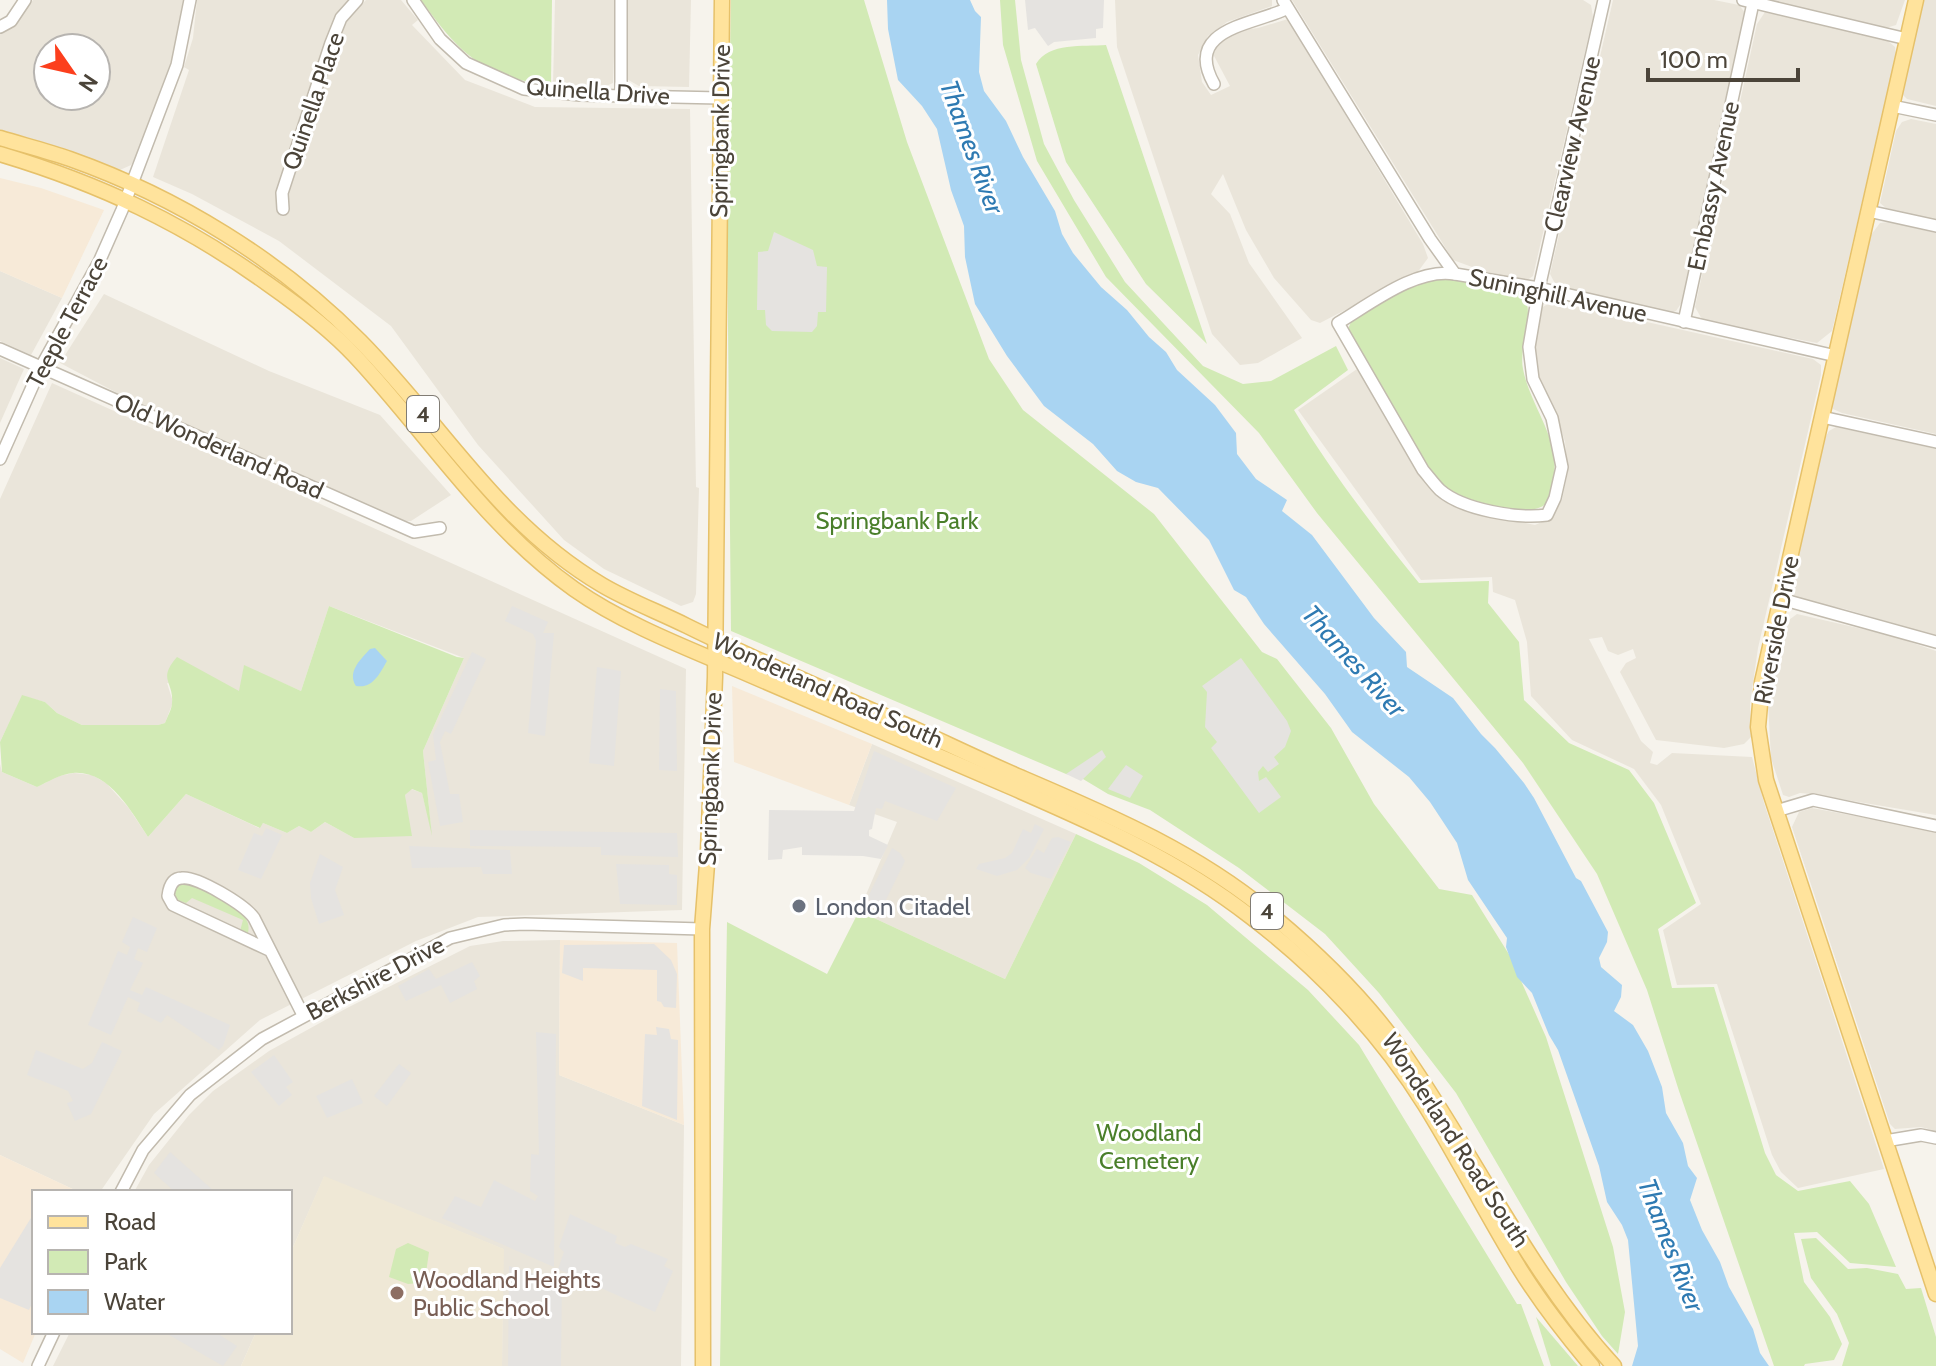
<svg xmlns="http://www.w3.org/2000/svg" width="1936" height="1366" viewBox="0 0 1936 1366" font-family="Cabin,sans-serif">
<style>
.residential{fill:#eae5da;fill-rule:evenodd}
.commercial{fill:#f7ead8}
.education{fill:#efe8d6}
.green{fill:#d2eab5}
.parking{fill:#e5e3e0}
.water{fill:#a9d4f2}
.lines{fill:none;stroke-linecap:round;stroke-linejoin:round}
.minor-casing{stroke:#c2bbae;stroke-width:14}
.major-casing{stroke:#e6c16a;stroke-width:17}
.minor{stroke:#fff;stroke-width:11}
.major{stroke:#ffe39c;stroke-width:14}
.worship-dot{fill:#6b7280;stroke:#fff;stroke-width:3}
.education-dot{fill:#8d6e63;stroke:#fff;stroke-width:3}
.labels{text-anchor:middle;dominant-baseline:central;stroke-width:6;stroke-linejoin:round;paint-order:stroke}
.shield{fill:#fff;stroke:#817c74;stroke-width:2}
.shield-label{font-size:22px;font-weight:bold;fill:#4b4439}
.street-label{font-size:24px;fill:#4b4439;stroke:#fff}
.park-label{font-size:24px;fill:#4a7f2a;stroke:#fff}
.worship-label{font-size:24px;fill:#5b616d;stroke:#fff;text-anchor:start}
.education-label{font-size:24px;fill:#785e54;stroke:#fff;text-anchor:start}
.water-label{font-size:26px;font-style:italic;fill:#2e7ab2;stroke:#fff}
</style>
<rect width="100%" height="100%" fill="#f6f3ec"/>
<g class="residential">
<path d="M33 0H183L173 56 136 157 131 165 120 170 50 145 0 133V34L15 25ZM48 48H96V96H48Z"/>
<path d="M197 0H349L337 17 310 117 347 20 366 0H401L418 20 412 25 465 80 535 107 690 109 696 487 699 488 696 594 693 602 681 606 604 569 564 540 478 445 391 326 279 241 192 194 153 177 189 70 184 67 193 38Z"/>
<path d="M555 0H616L613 83 606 86 553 85Z"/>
<path d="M627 0H691L689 87 639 86 625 78Z"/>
<path d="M1115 0H1272V6L1227 22 1208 36 1198 55 1202 82 1211 95 1230 86 1213 54 1223 38 1235 31 1258 28 1288 19 1423 244 1428 258 1417 273 1320 323 1311 320 1274 278 1246 230 1223 174 1211 194 1230 214 1249 263 1302 338 1258 363 1240 365 1212 334 1117 47Z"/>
<path d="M1292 0H1583L1591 5 1593 17 1533 276 1526 281 1483 271 1453 260Z"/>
<path d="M1613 0H1714L1739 5 1746 14 1682 302 1676 311 1670 313 1557 287 1550 274Z"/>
<path d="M1769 0H1905L1896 25 1886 28Z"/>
<path d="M1924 0H1936V106L1907 99 1902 94Z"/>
<path d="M1765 12 1888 41 1895 47 1896 55 1832 331 1817 343 1703 321 1695 307 1757 24Z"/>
<path d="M1911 119 1936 124V220L1886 208 1880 203 1896 131 1902 122Z"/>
<path d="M1889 222 1936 233V434L1842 413 1833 409 1831 403 1871 235 1880 223Z"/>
<path d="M0 271 62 298 31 355 0 341Z"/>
<path d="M104 294 269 371 380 415 451 495 411 521H404L123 396 60 363Z"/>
<path d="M1553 301 1813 359 1821 365V375L1758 648 1750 704 1751 737 1744 744 1724 748 1656 740 1620 672 1626 663 1636 658 1633 649 1618 655 1608 651 1602 637 1589 639 1641 741 1653 752 1650 763 1657 765 1672 753 1752 757 1764 803 1884 1169 1798 1188 1781 1172 1772 1155 1717 984 1677 985 1663 930 1701 904 1661 805 1634 769 1572 740 1531 696 1527 642 1515 600 1493 592 1492 577 1421 580 1298 410 1357 369 1414 468 1444 501 1464 510 1535 525 1549 519 1562 500 1568 472 1565 442 1558 419 1538 378 1534 352 1541 308Z"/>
<path d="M0 358 24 369 0 423Z"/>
<path d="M52 383 686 669 682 910 478 917 416 941 260 1020 154 1114 100 1192H79L0 1155V764L2 772 37 787 59 776 74 773 92 775 106 783 128 807 148 837 186 794 259 828 263 823 287 833 299 826 311 832 325 822 354 838 406 808 405 795 411 789 422 793 431 828 423 751 464 658 329 606 301 691 244 666 240 692 167 683 173 702 165 723 158 725H82L57 713 45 702 22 696 0 742V499Z"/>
<path d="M1836 427 1936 449V636L1845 609 1799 600 1793 598 1790 592 1825 438 1829 431Z"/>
<path d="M1797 614 1893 636 1936 651V815L1811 794 1800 793 1789 797 1783 795 1771 758 1768 703 1772 666 1782 625Z"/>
<path d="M872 744 1076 834 1005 979 859 911 897 822 849 805Z"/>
<path d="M1812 808 1936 831V1131L1921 1127 1895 1129 1890 1124 1792 827 1799 812Z"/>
<path d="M560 940 559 1075 684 1125 681 1366H502L503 1249 324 1177 290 1254V1192H134L149 1165 189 1115 213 1091 269 1051 347 1008 470 946 503 941Z"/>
<path d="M70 1332H256L241 1366H53Z"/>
</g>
<g class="commercial">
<path d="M0 178 41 188 104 210 62 298 0 271Z"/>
<path d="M732 686 872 744 849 805 734 762Z"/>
<path d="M560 940 677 943 684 1125 559 1075Z"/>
<path d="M0 1155 79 1192H34V1332H36L23 1363 0 1349Z"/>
</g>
<path class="education" d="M324 1176 504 1249 502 1366H241L256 1332H290V1254Z"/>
<g class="green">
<path d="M421 0H552L551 85C483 78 459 53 421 0Z"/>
<path d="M731 0H864L907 142 989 359 1023 410 1154 514 1262 652 1277 659 1331 728 1374 804 1439 889 1472 895 1510 956 1546 1037 1613 1247 1625 1312 1618 1354 1602 1336 1566 1282 1456 1093 1379 993 1325 934 1239 868 1150 810 1108 794 1078 776 1066 774 731 631 727 225Z"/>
<path d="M1000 0H1015L1021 60 1044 144 1074 200 1125 282 1203 366 1243 384 1271 381 1336 346 1348 370 1294 410C1330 470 1374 528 1419 583L1489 581 1488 603 1519 642 1524 700 1569 743 1629 770 1654 803 1696 903 1658 929 1672 988 1714 987 1765 1153 1776 1175 1798 1191 1850 1181 1869 1204 1896 1267 1850 1263 1817 1232 1794 1233 1804 1282 1830 1317 1842 1344 1834 1360 1805 1364 1804 1366H1774L1679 1091 1647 990 1597 874 1523 763 1317 513 1259 433 1106 277 1037 161 1003 45Z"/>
<path d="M1106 45 1207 344 1146 284 1066 162 1036 64C1049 42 1083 47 1106 45Z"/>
<path d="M1447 278 1521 292C1538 311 1518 345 1523 369 1531 410 1564 441 1552 486 1551 491 1549 500 1546 503 1534 520 1469 501 1453 492 1446 488 1440 481 1434 476L1350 335 1348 329 1351 322C1381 304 1411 281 1447 278Z"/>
<path d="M329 606 457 657 464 658 423 751 432 836 422 793 412 789 405 795 412 836 354 838 325 822 311 832 299 826 287 833 263 823 260 828 186 794 148 837C131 811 109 770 73 773 60 774 48 782 37 787L2 772 0 742 22 695 45 702 57 713 82 725H158L165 723C167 717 172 709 172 703 174 681 157 680 177 657L239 691 244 665 301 691Z"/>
<path d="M1076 834 1139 863 1207 905 1308 990 1359 1045 1517 1304H1521L1544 1366H720L727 922 827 974 859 911 1005 979Z"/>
<path d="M184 883C203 888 256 909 248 933L240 931 243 920 192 898 186 903 177 900 174 890 178 885Z"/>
<path d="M1816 1238 1848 1269 1867 1268 1898 1274 1906 1289 1921 1288 1936 1337V1366H1842L1849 1343 1837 1314 1811 1278 1801 1239Z"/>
<path d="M408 1243 429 1252 426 1273 419 1283 408 1284 389 1277 396 1249Z"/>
<path d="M1536 1317 1578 1366H1551Z"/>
</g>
<g class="parking">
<path d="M1025 0H1104L1103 28 1096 29V38L1054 42 1048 46 1035 28 1028 30Z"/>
<path d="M774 232 813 250 817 266 827 267 826 312H818L817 326 812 332 772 331 766 325 765 310H757L758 252 768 251Z"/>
<path d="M512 606 548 622 543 633H554L545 736 528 733 536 641 533 634 505 621Z"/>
<path d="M472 652 486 659 451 734 445 731 440 742 450 794H459L463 822 440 826 428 762 436 760 433 735Z"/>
<path d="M1241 658 1287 721 1291 731 1285 747 1274 757 1279 764 1268 772 1263 766 1258 772 1259 781 1266 777 1281 797 1259 813 1211 748 1217 742 1205 727 1207 692 1202 686Z"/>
<path d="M597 667 621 671 614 766 589 763Z"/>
<path d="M660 689 676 691 677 771 659 770Z"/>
<path d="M1102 750 1106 757 1081 781 1066 774Z"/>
<path d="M874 751 956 788 937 821 885 801 882 809 876 808 872 829 869 830V836L888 845 881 859 863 856 802 855V847L783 850 782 859 768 860 769 810 854 811Z"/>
<path d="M1126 765 1143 776 1130 798 1108 789Z"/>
<path d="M1035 824 1044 829 1029 858 1017 870 997 876 976 869 979 864 1005 858 1012 853 1023 829 1031 833Z"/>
<path d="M266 828 282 835 261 879 238 870 254 833 262 836Z"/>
<path d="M470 830 677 833 678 857 601 855V847L470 846Z"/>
<path d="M1058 837 1071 842 1051 879 1031 873 1025 868 1037 849 1044 853 1052 838Z"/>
<path d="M409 846 510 850 512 874H483L481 867 412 868Z"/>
<path d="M892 848 900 853 905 861 883 906 867 899Z"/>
<path d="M320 854 343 867 335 890 344 915 319 924 311 898 310 883Z"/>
<path d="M616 864 669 865V874L677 875V905L620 904Z"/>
<path d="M133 917 157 928 147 952 138 948 134 959 143 963 130 990 142 995 146 987 230 1025 223 1046 219 1050 167 1015 161 1023 137 1011 140 1003 128 997 111 1035 88 1025 118 951 127 955 130 947 122 942Z"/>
<path d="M654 944 671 960 677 974 676 1008 664 1007 661 1002 657 1001V970L583 968V981L562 973 564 945Z"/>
<path d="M472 962 480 976 474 981 477 989 450 1003 441 985 406 1001 398 986 429 969 436 979Z"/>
<path d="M656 1027 669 1029 671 1039 678 1040 677 1120 642 1106 645 1034 657 1035Z"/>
<path d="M536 1032 556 1034 554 1267 442 1218 455 1196 481 1207 494 1180 535 1201 538 1196 530 1191 531 1154 539 1155Z"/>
<path d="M102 1042 122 1051 91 1114 75 1121 67 1103 73 1101 68 1091 27 1075 36 1050 83 1069 92 1063Z"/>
<path d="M274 1055 293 1082 286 1087 292 1095 279 1106 251 1072Z"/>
<path d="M399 1064 411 1073 387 1106 374 1096Z"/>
<path d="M352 1079 363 1103 327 1118 316 1096Z"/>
<path d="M170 1152 215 1192H175L154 1173Z"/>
<path d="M34 1213V1299L29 1310 0 1298V1268Z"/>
<path d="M570 1214 617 1236 615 1243 625 1247 631 1244 668 1259 664 1266 673 1271 655 1312 558 1269 564 1252 559 1247Z"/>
<path d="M509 1266 562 1282 561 1366H508Z"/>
<path d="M164 1332H215L237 1346 223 1366Z"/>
</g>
<g class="water">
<path d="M887 0H970L975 11 981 17 979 72 984 91 1006 121 1023 157 1055 211 1062 234 1073 253 1101 287 1127 310 1149 337 1166 352 1177 370 1215 405 1236 433 1237 454 1256 479 1287 500 1282 511 1312 535 1374 618 1406 652 1407 667 1453 698 1481 734 1495 748 1524 783 1534 798 1576 878 1581 881 1608 932 1607 942 1599 958 1601 967 1622 985 1621 997 1614 1011 1633 1025 1648 1051 1662 1087 1666 1113 1683 1143 1688 1166 1697 1178 1690 1200 1702 1230 1720 1262 1729 1287 1753 1329 1760 1353 1769 1366H1632L1638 1346 1628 1240 1622 1225 1607 1202 1599 1166 1558 1050 1549 1035 1532 993 1517 977 1506 947 1507 938 1468 880 1457 843 1430 802 1409 777 1352 732 1325 694 1264 624 1246 597 1234 590 1209 540 1158 488 1136 482 1117 471 1093 444 1044 406 1007 356 975 304 965 257 964 226 951 190 937 129 922 106 898 80 888 29Z"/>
<path d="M375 648 387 661C380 673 373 689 356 686 347 672 360 660 370 649Z"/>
</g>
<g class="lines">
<defs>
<g id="minor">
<path d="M413 0 440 39 466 63 524 89 580 95 720 98"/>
<path d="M621 0V96"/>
<path d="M1283 0 1430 239 1455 274 1539 288 1836 356"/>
<path d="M1743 0 1907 39"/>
<path d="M0 27 11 21 25 0"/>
<path d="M1214 84C1183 29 1252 25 1286 9"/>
<path d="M1892 106 1936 115"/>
<path d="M283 209 282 193 331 43 341 18 357 0"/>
<path d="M1868 211 1936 226"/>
<path d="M1455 274C1417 267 1370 304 1338 323L1423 470C1429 477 1434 484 1440 490 1463 510 1518 519 1547 515L1555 498 1562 467 1552 418 1533 379 1529 347 1539 288 1604 0"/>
<path d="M1684 322 1753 3"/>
<path d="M0 349 414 532 440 528"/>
<path d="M1822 417 1936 442"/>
<path d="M0 459 41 367 99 262 122 210 177 65 190 0"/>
<path d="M1781 599 1936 642"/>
<path d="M1776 811 1813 800 1936 826"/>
<path d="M269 950 173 905 168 896C169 888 172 878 182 878 197 876 245 905 254 918L303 1015"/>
<path d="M1885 1141 1921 1135 1936 1138"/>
<path d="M121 1192 143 1150 190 1095 262 1039 450 938 504 925 525 924 702 929"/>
<path d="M38 1366 54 1332"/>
</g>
<g id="major">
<path d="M1916 0 1762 682 1758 727 1766 780 1936 1294"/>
<path d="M0 138C23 145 47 151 70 159 177 197 280 260 360 341 443 425 497 523 602 585 629 601 659 612 687 626 762 663 839 696 915 729 950 745 985 762 1020 777 1109 815 1201 854 1275 918 1323 958 1369 1004 1404 1054 1476 1157 1529 1274 1614 1366"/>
<path d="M0 154C100 184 183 223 268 284 298 305 330 329 355 356 428 434 485 526 574 589 625 625 692 650 750 675 835 712 921 748 1006 785 1091 822 1177 859 1251 917 1318 968 1380 1033 1425 1105 1458 1158 1486 1214 1518 1266 1540 1302 1565 1334 1592 1366"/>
<path d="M703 1366 702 929 708 851 715 677 722 0"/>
</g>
</defs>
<use href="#minor" class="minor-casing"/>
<use href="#major" class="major-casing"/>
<use href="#minor" class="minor"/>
<use href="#major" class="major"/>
</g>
<circle class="worship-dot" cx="799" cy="906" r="8"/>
<circle class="education-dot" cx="397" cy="1293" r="8"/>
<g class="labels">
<g class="shield">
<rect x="407" y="396" width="32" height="36" rx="6"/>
<rect x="1251" y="893" width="32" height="36" rx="6"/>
</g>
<g class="shield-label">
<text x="423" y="414">4</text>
<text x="1267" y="911">4</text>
</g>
<g class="street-label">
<text transform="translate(598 91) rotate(4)">Quinella Drive</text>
<text transform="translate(313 101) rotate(-71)">Quinella Place</text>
<text transform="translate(720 131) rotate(-89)">Springbank Drive</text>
<text transform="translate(1572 144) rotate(-77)">Clearview Avenue</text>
<text transform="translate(1713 186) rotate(-78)">Embassy Avenue</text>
<text transform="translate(1558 295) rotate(12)">Suninghill Avenue</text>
<text transform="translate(67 322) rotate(-62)">Teeple Terrace</text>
<text transform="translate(219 446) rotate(24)">Old Wonderland Road</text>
<text transform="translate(1776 630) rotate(-79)">Riverside Drive</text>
<text transform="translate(828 690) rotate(24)">Wonderland Road South</text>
<text transform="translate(710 779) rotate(-88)">Springbank Drive</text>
<text transform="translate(375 978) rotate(-28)">Berkshire Drive</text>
<text transform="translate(1456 1140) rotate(57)">Wonderland Road South</text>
</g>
<g class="park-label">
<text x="897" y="520">Springbank Park</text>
<text x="1149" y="1132">Woodland<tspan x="1149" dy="28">Cemetery</tspan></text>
</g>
<g class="worship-label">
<text x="815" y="906">London Citadel</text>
</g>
<g class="education-label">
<text x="413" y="1279">Woodland Heights<tspan x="413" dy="28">Public School</tspan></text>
</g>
<g class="water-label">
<text transform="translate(972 147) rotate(70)">Thames River</text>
<text transform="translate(1354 661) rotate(48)">Thames River</text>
<text transform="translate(1671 1245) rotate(69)">Thames River</text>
</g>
</g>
<rect x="32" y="1190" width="260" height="144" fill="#ffffff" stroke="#b7b4b0" stroke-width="2"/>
<rect x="48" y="1216" width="40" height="12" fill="#ffe39c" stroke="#b7b4b0" stroke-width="2"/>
<text x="104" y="1230" font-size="24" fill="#4b4439">Road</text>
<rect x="48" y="1250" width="40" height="24" fill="#d2eab5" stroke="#b7b4b0" stroke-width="2"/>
<text x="104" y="1270" font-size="24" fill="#4b4439">Park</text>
<rect x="48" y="1290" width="40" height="24" fill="#a9d4f2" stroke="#b7b4b0" stroke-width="2"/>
<text x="104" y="1310" font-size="24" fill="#4b4439">Water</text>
<g transform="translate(72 72) rotate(124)"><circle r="38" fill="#ffffff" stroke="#b7b4b0" stroke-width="2"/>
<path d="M0-6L14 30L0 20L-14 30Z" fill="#fc3f1d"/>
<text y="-12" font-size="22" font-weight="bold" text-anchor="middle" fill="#4b4439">N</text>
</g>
<path d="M1648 68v12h150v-12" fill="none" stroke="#4b4439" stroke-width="4"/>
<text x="1660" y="68" font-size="24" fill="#4b4439" stroke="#ffffff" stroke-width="6" paint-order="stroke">100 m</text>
</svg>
